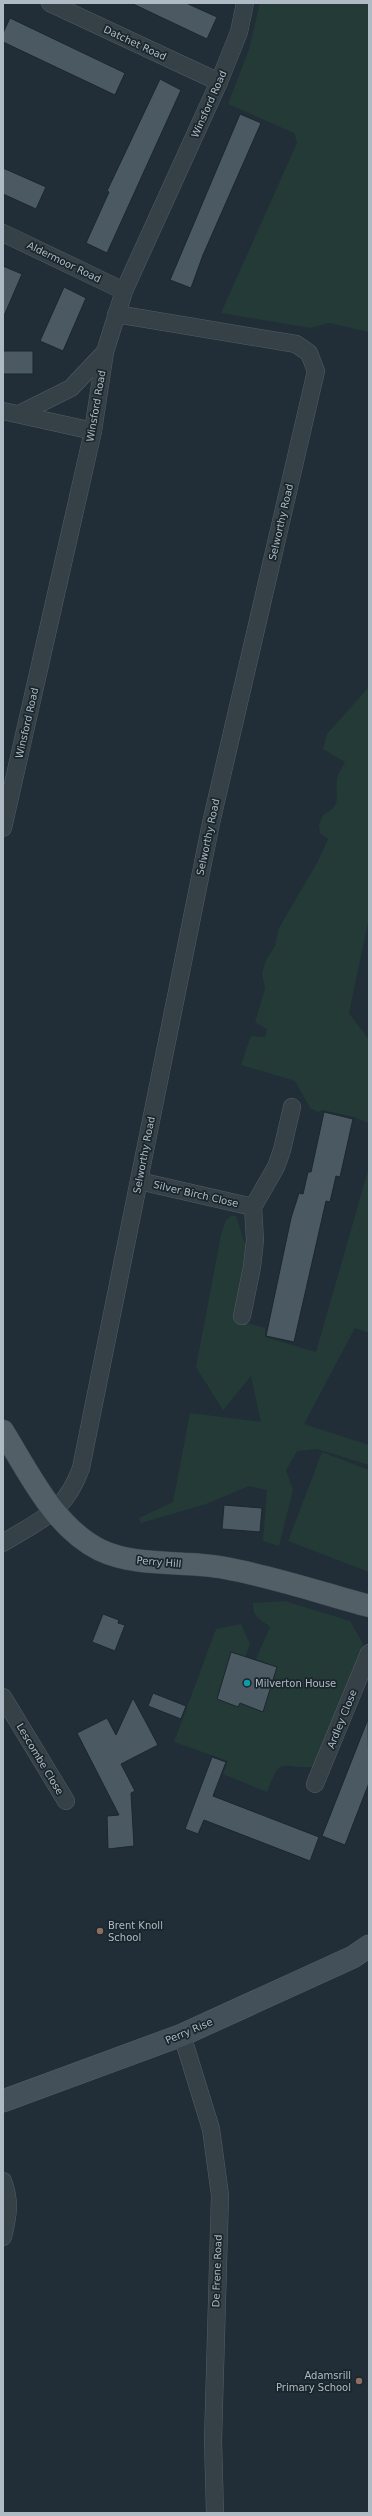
<svg xmlns="http://www.w3.org/2000/svg" width="372" height="2516" viewBox="0 0 372 2516" font-family="'DejaVu Sans',sans-serif">
<style>
.green{fill:#243a37}
.building{fill:#4a5962;stroke:#1c272e}
.lines{fill:none;stroke-linecap:round;stroke-linejoin:round}
.minor-casing{stroke:#525e65;stroke-width:18}
.secondary-casing{stroke:#525e65;stroke-width:23}
.primary-casing{stroke:#3e4951;stroke-width:23}
.minor{stroke:#354047;stroke-width:17}
.secondary{stroke:#43505a;stroke-width:22}
.primary{stroke:#535f67;stroke-width:22}
.culture-dot{fill:#0f9aa8;stroke:#1a252c;stroke-width:1.5}
.education-dot{fill:#8d6e63;stroke:#1a252c;stroke-width:1.5}
.labels{text-anchor:middle;dominant-baseline:central;stroke-width:3.5;stroke-linejoin:round;paint-order:stroke}
.street-label{font-size:10px;fill:#afbbc4;stroke:#1a252c}
.poi-label{font-size:10px;fill:#afbbc4;stroke:#1a252c;text-anchor:start}
</style>
<rect width="100%" height="100%" fill="#212e37"/>
<g class="green">
<path d="M260 3H369V332L329 323 310 328 221 313 297 143 294 133 228 104 249 49Z"/>
<path d="M369 687V918L349 1013 369 1040V1123L354 1117 322 1110 318 1112 310 1108 295 1081 241 1065 251 1036 265 1037 267 1029 255 1022 265 989 262 973 266 960 275 946 279 928 318 861 328 839 320 833 319 825 323 815C344 805 334 796 337 780 337 774 343 767 345 762L323 749 327 734Z"/>
<path d="M369 1167V1333L355 1328 304 1424 369 1445V1465L317 1449 297 1451 286 1470 293 1490 279 1546 263 1541 267 1490 249 1486 206 1504 141 1523 139 1518 173 1502 190 1413 261 1422 251 1376 223 1410 196 1367 221 1235 226 1220 231 1216H236L247 1250 234 1319 265 1328V1337L316 1352Z"/>
<path d="M322 1452 369 1470V1572L288 1541Z"/>
<path d="M285 1601 350 1621 363 1644 313 1767C280 1770 282 1753 267 1792L223 1774 228 1761 174 1742 216 1629 241 1624 250 1644 245 1658 231 1652 217 1699 238 1707 240 1703 263 1712 277 1667 256 1659 270 1627C260 1619 252 1617 253 1603Z"/>
</g>
<g class="building">
<path d="M131 3H186L217 17 207 39Z"/>
<path d="M10 18 125 73 115 95 3 42V33Z"/>
<path d="M160 79 181 90 107 253 86 243 109 192 107 191Z"/>
<path d="M240 114 261 123 203 255 191 288 170 280Z"/>
<path d="M3 168 46 187 36 209 3 194Z"/>
<path d="M3 266 22 274 3 318Z"/>
<path d="M64 287 86 298 63 351 40 341Z"/>
<rect x="3" y="351" width="30" height="23"/>
<path d="M324 1112 353 1119 340 1177 336 1176 330 1202 326 1201 294 1342 266 1336 291 1218 299 1193 303 1194 308 1172H311Z"/>
<path d="M224 1505 262 1508 260 1532 222 1529Z"/>
<path d="M103 1614 119 1620 118 1623 125 1625 115 1651 92 1642Z"/>
<path d="M231 1652 277 1667 263 1712 240 1703 238 1707 217 1699Z"/>
<path d="M153 1693 186 1706 181 1719 148 1706Z"/>
<path d="M133 1698 158 1745 121 1764 135 1791 131 1793 134 1846 108 1849 107 1816 119 1815 77 1733 107 1718 116 1735Z"/>
<path d="M368 1719 369 1783 345 1845 322 1836Z"/>
<path d="M212 1757 226 1762 213 1796 319 1837 310 1861 204 1820 198 1834 185 1829Z"/>
</g>
<g class="lines">
<defs>
<g id="minor">
<path d="M50 3 219 82"/>
<path d="M3 233 124 291"/>
<path d="M3 411 93 431"/>
<path d="M21 413 71 388 105 352"/>
<path d="M3 828 93 431 105 352 124 291 219 82 239 32 245 3"/>
<path d="M139 1181 253 1207"/>
<path d="M242 1316 252 1267 255 1240 253 1207 276 1167 282 1150 292 1107"/>
<path d="M3 1543C41 1519 65 1513 81 1468L211 823 316 371 309 353 296 344 116 314"/>
<path d="M3 1697 66 1801"/>
<path d="M315 1784 369 1653"/>
<path d="M182 2035 211 2129 220 2195 213 2441 215 2513"/>
<path d="M3 2181C11 2202 8 2216 3 2237"/>
</g>
<path id="secondary" d="M3 2101 182 2035 353 1957 369 1946"/>
<path id="primary" d="M3 1431C29 1473 54 1527 100 1550 138 1568 185 1560 225 1568 274 1577 321 1593 369 1606"/>
</defs>
<use href="#minor" class="minor-casing"/>
<use href="#secondary" class="secondary-casing"/>
<use href="#primary" class="primary-casing"/>
<use href="#minor" class="minor"/>
<use href="#secondary" class="secondary"/>
<use href="#primary" class="primary"/>
</g>
<circle class="culture-dot" cx="247" cy="1683" r="4"/>
<g class="education-dot">
<circle cx="100" cy="1931" r="4"/>
<circle cx="359" cy="2381" r="4"/>
</g>
<g class="labels">
<g class="street-label">
<text transform="translate(135 43) rotate(25)">Datchet Road</text>
<text transform="translate(209 104) rotate(-66)">Winsford Road</text>
<text transform="translate(64 262) rotate(26)">Aldermoor Road</text>
<text transform="translate(96 406) rotate(-80)">Winsford Road</text>
<text transform="translate(281 522) rotate(-77)">Selworthy Road</text>
<text transform="translate(27 723) rotate(-77)">Winsford Road</text>
<text transform="translate(208 837) rotate(-78)">Selworthy Road</text>
<text transform="translate(144 1155) rotate(-79)">Selworthy Road</text>
<text transform="translate(196 1194) rotate(13)">Silver Birch Close</text>
<text transform="translate(159 1562) rotate(5)">Perry Hill</text>
<text transform="translate(342 1719) rotate(-68)">Ardley Close</text>
<text transform="translate(40 1759) rotate(59)">Lescombe Close</text>
<text transform="translate(189 2031) rotate(-23)">Perry Rise</text>
<text transform="translate(217 2271) rotate(-88)">De Frene Road</text>
</g>
<g class="poi-label">
<text x="255" y="1683">Milverton House</text>
<text x="108" y="1925">Brent Knoll<tspan x="108" dy="12">School</tspan></text>
<text x="351" y="2375" text-anchor="end">Adamsrill<tspan x="351" dy="12">Primary School</tspan></text>
</g>
</g>
<rect width="372" height="2516" fill="none" stroke="#afbbc4" stroke-width="8"/>
</svg>
